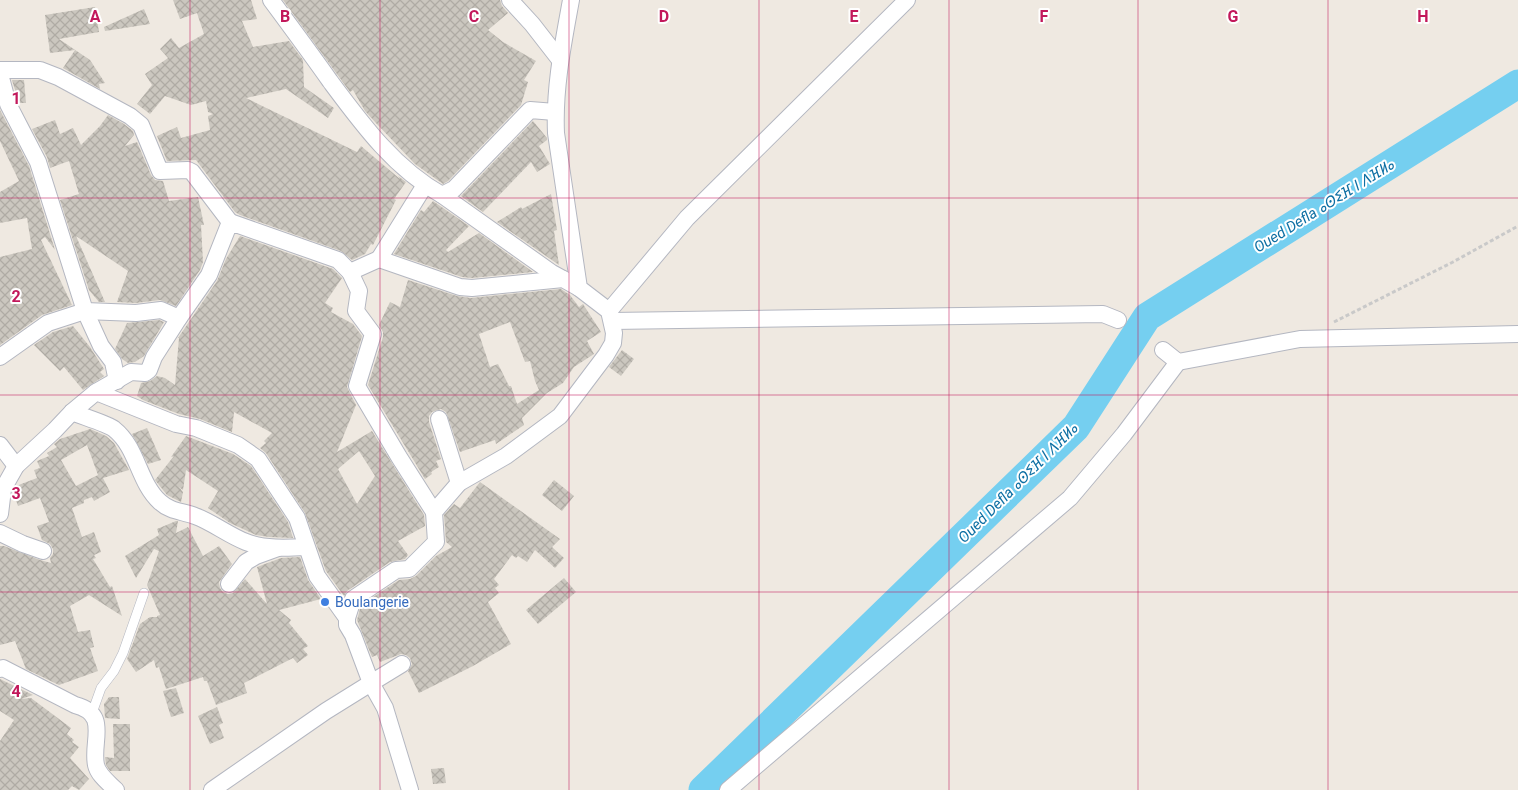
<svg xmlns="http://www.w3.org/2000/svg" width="1518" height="790" viewBox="0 0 1518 790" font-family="Roboto,'Noto Sans Tifinagh',sans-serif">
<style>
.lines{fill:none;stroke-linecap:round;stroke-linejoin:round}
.river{stroke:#75cff0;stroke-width:29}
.building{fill:url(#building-cross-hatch);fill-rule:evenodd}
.lane-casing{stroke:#b4b7c1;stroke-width:10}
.street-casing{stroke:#b4b7c1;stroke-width:18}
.path{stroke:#c9c9c9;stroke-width:3;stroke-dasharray:4 2.5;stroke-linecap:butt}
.lane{stroke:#fff;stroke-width:9}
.street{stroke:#fff;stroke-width:16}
.grid{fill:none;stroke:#c2185b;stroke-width:1;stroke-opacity:0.55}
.shop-dot{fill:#3f7fe0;stroke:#fff;stroke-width:2}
.labels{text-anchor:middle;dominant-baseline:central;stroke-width:4;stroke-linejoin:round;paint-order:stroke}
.shop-label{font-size:14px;fill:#366cbe;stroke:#fff;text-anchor:start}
.water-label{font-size:15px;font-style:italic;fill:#0d6fa3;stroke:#fff}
.grid-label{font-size:16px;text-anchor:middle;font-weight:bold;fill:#c2185b;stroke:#fff;stroke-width:4;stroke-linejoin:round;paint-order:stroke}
</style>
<defs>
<pattern id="building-cross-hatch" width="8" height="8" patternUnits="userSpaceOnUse" patternTransform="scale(1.25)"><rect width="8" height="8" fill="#cbc7bf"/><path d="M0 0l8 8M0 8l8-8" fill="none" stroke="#afaba4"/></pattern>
</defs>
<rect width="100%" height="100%" fill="#efe9e1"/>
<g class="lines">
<path class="river" d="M703 790 1076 427 1147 317 1518 84"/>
</g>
<g class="building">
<path d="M173 0H251L257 19 242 21 253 47 289 41 303 60 304 87 334 108 328 118 286 89 246 98 357 152 361 146 400 179 398 176 406 182 394 199 396 200 373 245 371 244 365 254 352 260 341 251 240 215 235 212 196 160 167 161 157 136 177 127 181 138 210 130 208 116 213 114 208 112 206 101 191 105 165 96 150 114 137 104 152 85 145 74 168 58 160 49 171 38 179 48 204 34 197 13 180 19Z"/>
<path d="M283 0H500L502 6 508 13 488 30 503 42 536 61 524 80 528 82 521 105 448 181 443 184 415 164 375 122 365 111 353 90 350 92Z"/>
<path d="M95 7 99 32 59 39 90 60 105 83 99 84 100 89 63 68 75 50 50 53 45 15Z"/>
<path d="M144 9 150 24 105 31 104 27Z"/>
<path d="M12 80H24L26 103H19Z"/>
<path d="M0 110 29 166 55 250 45 237 41 240 72 305 42 315 0 345V257L32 249 27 218 0 223V192L19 181 0 141Z"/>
<path d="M108 115 124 124 133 131 134 135 125 146 137 142 151 175 155 180 163 181 169 201 198 197 204 225H201L203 262 200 270 176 306 160 300 136 303 117 302 128 271 76 236 105 302H99L89 290 60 200 79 194 69 161 50 168 47 157 32 129 55 120 60 134 73 128 81 145 100 126Z"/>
<path d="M533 121 547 138V140L539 146 550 164 537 172 531 162 483 212 461 196Z"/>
<path d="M551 194 557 230 554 231 559 265 497 222 521 207 522 209Z"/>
<path d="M433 201 469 226 446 250 448 252 479 233 533 272 472 278 462 277 394 254 421 210 424 212Z"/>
<path d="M240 236 333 269 342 278 325 303 333 308 331 312 353 324 362 336 347 387 356 405 337 452 372 431 424 515 425 526 398 541 408 555 405 559 390 562 347 591 344 596 326 571 305 513 266 453 260 448 266 443 264 441 272 433 234 412 232 432 200 419 179 414 143 400 137 396 141 383 150 381 157 376 165 378 175 385 179 338H178L217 281 226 259ZM359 451 375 476 357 504 338 469Z"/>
<path d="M408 280 457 296 471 298 561 289 570 295 579 307 583 304 601 332 587 341 594 354 574 367 563 383 547 393 522 418 524 425 496 444 495 440 460 452 446 412 441 409 432 412 429 416V422L441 459 436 461 439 467 431 472 432 474 425 479 368 385 383 337V332L379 325 390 302 400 307ZM510 322 525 362 530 361 535 381 539 390 517 404 511 386H509L498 364 490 367 479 334Z"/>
<path d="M159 320 164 322 144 356 135 362 128 363 122 359 115 349 127 323Z"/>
<path d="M73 326 90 347 104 369 100 372 104 376 83 390 64 367 60 371 34 345 53 332Z"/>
<path d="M622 350 634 359 621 376 609 367Z"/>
<path d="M147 428 161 460 148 464 132 434Z"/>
<path d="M90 429 106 436 114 443 129 470 103 478 110 492 94 501 92 497 84 500V503L72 508 82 537 94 532 101 552 94 555 96 558 93 559 110 587 112 586 122 616 89 595 70 606 78 632 90 630 94 647 90 648 98 671 59 685 26 669 15 641 0 645V546H4L40 560 51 563 50 558 53 554V549L50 544 42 540 37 526 49 522 40 498 18 506 13 492 16 486 37 478 34 470 40 468 37 461 49 456 47 453 57 447 54 444 60 439ZM87 445 98 475 76 486 61 460Z"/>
<path d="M186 436 233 454 251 466 288 522 293 538 269 537 256 535 230 523 208 508 218 491 186 470 183 490 179 487 183 492 181 502 167 495 155 480 174 456 171 457Z"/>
<path d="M554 480 574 496 562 511 542 495Z"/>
<path d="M480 482 560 539 552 547 564 558 555 568 535 550 527 562 518 556 516 558 512 555 494 579 499 585 495 588 499 593 488 602 511 644 473 666 419 693 408 671 412 664 410 658 406 655 401 654 380 662 377 655 372 657 357 620 361 605 399 580 410 579 416 576 436 556 452 547 446 542 444 515 454 504 460 508Z"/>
<path d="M176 521H178L176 533 188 527 203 556 219 546 232 564 219 582 220 588 223 592 228 594 233 593 245 579 267 604 257 567 281 558 300 557 308 580 321 599 279 610 291 620 289 623 308 646 303 649 308 655 297 663 293 658 244 683 247 693 216 705 207 681H204L203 677 166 689 159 667 156 668 154 660 136 672 127 659 140 624 150 617H157V616L160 615 147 585 159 551 154 549 136 578 125 556 159 535 157 529Z"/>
<path d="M564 578 576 592 538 624 526 610Z"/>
<path d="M0 679 33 695 21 699 31 698 71 728 67 734 74 740 72 742 79 747 70 758 89 779 79 790 72 786 68 790H0V741L14 720 0 711Z"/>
<path d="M176 688 184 713 171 717 163 691Z"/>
<path d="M109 697H119L120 719 105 718 104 704Z"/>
<path d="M217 707 223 723 219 725 224 738 210 744 198 716Z"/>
<path d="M113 724H130V771H110L106 765 105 757 114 758Z"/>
<path d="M444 768 446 783 433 784 431 769Z"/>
</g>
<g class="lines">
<defs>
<path id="lane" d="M92 713 101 688 114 671 123 653 144 593"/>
<g id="street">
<path d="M271 0C291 27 311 54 330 81 362 124 394 168 442 195L552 273 563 279"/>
<path d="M510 0 532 24 560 60"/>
<path d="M0 70H40L58 77 130 116 141 125 160 171 188 170 192 172 230 222"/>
<path d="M0 74 8 104 38 162 85 311 136 313 161 310 179 318"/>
<path d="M442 195 454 189 530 110 555 112"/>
<path d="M379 259 425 185"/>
<path d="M350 272 359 291 356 311 373 334 357 386 399 457 434 512"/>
<path d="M609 311 687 218 907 0"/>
<path d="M612 321 1103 314 1118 320"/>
<path d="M1163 350 1178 362 1300 339 1518 334"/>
<path d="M0 357 48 323 85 311 101 346 113 362 117 381"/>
<path d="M96 392 176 424 196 428 238 445 258 459 297 518 317 576 347 618"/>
<path d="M72 412C81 416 108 424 114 429 138 448 138 482 160 502 171 512 182 511 195 516 212 522 228 535 246 542 264 549 286 548 306 547"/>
<path d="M439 419 459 483"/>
<path d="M0 445 16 466"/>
<path d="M0 514 3 489 16 466 55 430 72 412 96 392 131 372 145 373 149 370 154 357 179 318 209 275 230 222 338 260 350 272 379 259 460 287 472 288 563 279 579 288"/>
<path d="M0 533 23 544 43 551"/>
<path d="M229 584 246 562 256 556 278 548"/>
<path d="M402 664 371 683 385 708 410 790"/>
<path d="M0 669 3 668 75 705C110 714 91 741 96 765 98 775 109 783 116 790"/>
<path d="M212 790 326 711 371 683 353 635 347 625V618L353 599 396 570 409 569 436 542 434 512 459 483 506 456 560 416 606 355 613 343 614 333 609 311 579 288 556 133C554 88 563 44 571 0"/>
<path d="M728 790 1070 498 1124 434 1178 362"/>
</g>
</defs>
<use href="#lane" class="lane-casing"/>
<use href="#street" class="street-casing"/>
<path class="path" d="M1334 322 1453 262 1518 226"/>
<use href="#lane" class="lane"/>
<use href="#street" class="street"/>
</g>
<path class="grid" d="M190 0V790M380 0V790M569 0V790M759 0V790M949 0V790M1138 0V790M1328 0V790M0 198H1518M0 395H1518M0 592H1518"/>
<circle class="shop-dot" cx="325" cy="602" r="5"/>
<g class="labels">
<g class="shop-label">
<text x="335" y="602">Boulangerie</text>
</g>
<g class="water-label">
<text transform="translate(1324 206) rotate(-32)">Oued Defla ⴰⵙⵉⴼ ⵏ ⴷⴼⵍⴰ</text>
<text transform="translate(1018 483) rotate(-45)">Oued Defla ⴰⵙⵉⴼ ⵏ ⴷⴼⵍⴰ</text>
</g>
</g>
<g class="grid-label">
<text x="95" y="22">A</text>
<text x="285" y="22">B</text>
<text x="474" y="22">C</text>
<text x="664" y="22">D</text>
<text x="854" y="22">E</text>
<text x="1044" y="22">F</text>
<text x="1233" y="22">G</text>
<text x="1423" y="22">H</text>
<text x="16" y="104">1</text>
<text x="16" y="302">2</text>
<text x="16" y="499">3</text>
<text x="16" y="697">4</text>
</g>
</svg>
